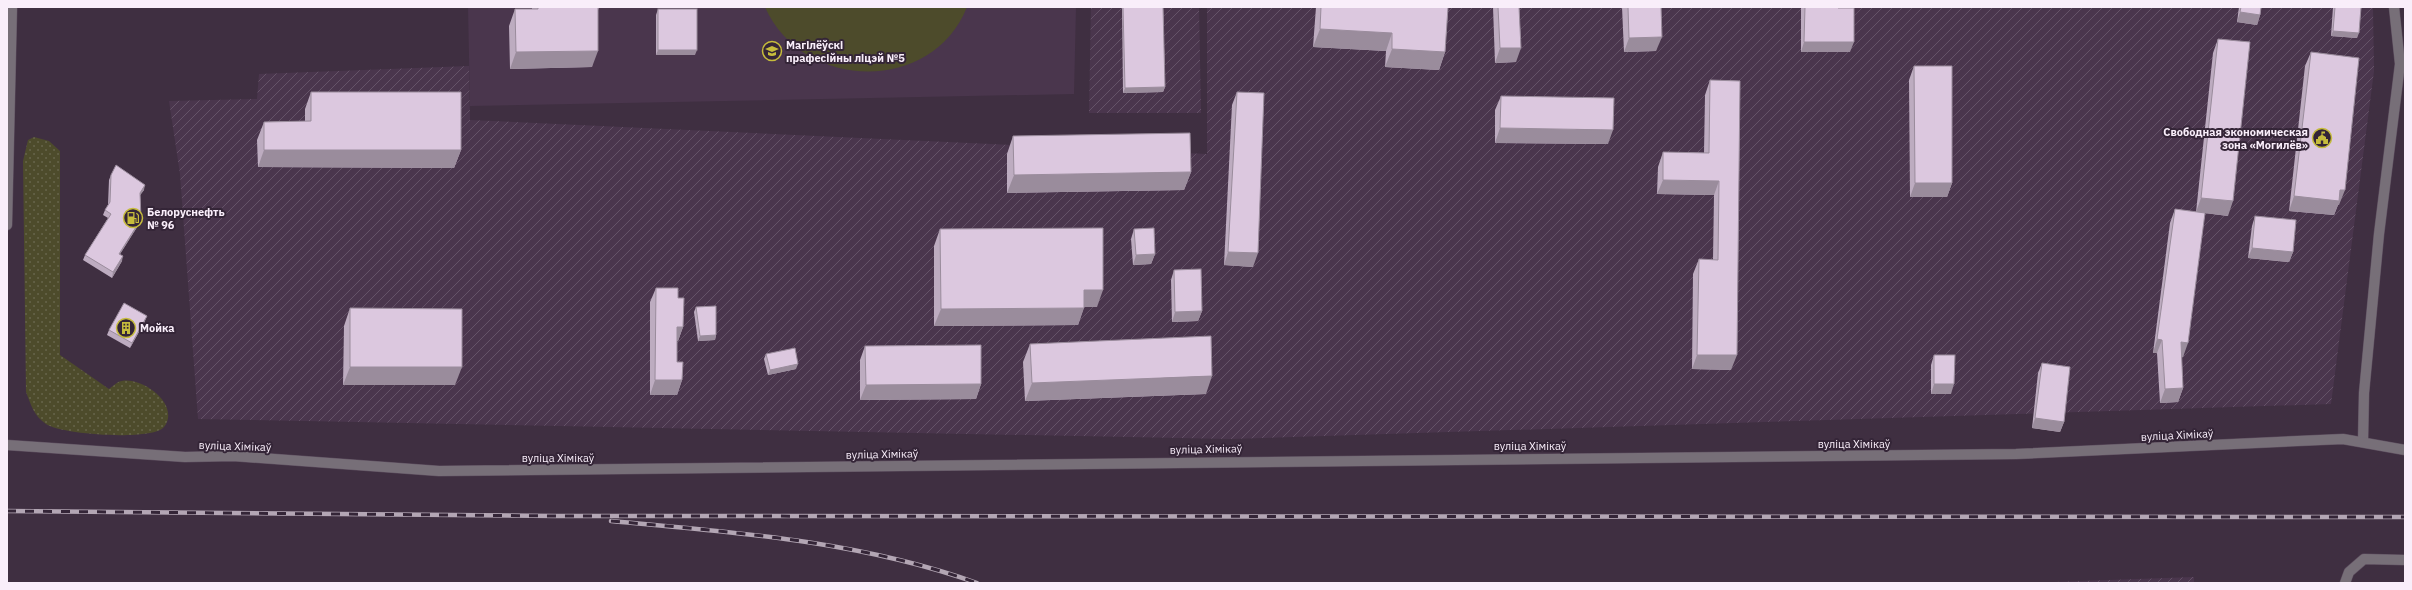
<svg xmlns="http://www.w3.org/2000/svg" width="2412" height="590" viewBox="0 0 2412 590" font-family="'IBM Plex Sans',sans-serif">
<style>
.built{fill:#4a364d}
.industrial{fill:url(#industrial-furrows)}
.grass{fill:url(#grass-dots)}
.park{fill:#4d4b2b}
.lines{fill:none;stroke-linecap:round;stroke-linejoin:round}
.minor-casing{stroke:#5d4e5f;stroke-width:11}
.minor{stroke:#776f78;stroke-width:10}
.rail-casing{stroke:#b3a6b4;stroke-width:4.5}
.rail{stroke:#342537;stroke-width:3;stroke-dasharray:9;stroke-linecap:butt}
.wall{fill:#bdacc0}
.shaded-wall{fill:#9a8c9c}
.building{fill:#dcc8df;stroke:#9a8c9c}
.labels{text-anchor:middle;dominant-baseline:central;stroke-width:4;stroke-linejoin:round;paint-order:stroke}
.poi-label{font-size:11px;font-weight:bold;fill:#f9eefa;stroke:#342537;text-anchor:start}
.street-label{font-size:11px;fill:#f9eefa;stroke:#342537}
</style>
<defs>
<pattern id="industrial-furrows" width="10" height="10" patternUnits="userSpaceOnUse"><rect width="10" height="10" fill="#4a364d"/><path d="M-1 1l2-2M0 10L10 0M9 11l2-2" fill="none" stroke="#655368"/></pattern>
<pattern id="grass-dots" width="8" height="8" patternUnits="userSpaceOnUse"><rect width="8" height="8" fill="#4d4b2b"/><path d="M2 2h.1M6 6h.1" fill="none" stroke="#67654b" stroke-width="1.8" stroke-linecap="round"/></pattern>
</defs>
<rect width="100%" height="100%" fill="#3f2f41"/>
<path class="built" d="M468 7H1076L1074 94 470 106Z"/>
<g class="industrial">
<path d="M1091 7H1199L1201 113H1089Z"/>
<path d="M1207 7H2373L2374 71 2331 404 1230 439 198 419 180 174 169 101 257 99 259 74 469 66 470 120 1207 154Z"/>
<path d="M2194 577V583H2026Z"/>
</g>
<path class="grass" d="M34 137 49 141 60 151V355L109 389C113 386 118 381 122 381 143 377 181 405 164 427 153 441 62 435 46 424 34 416 31 405 26 392L23 161 28 140Z"/>
<path class="park" d="M765 7H967C932 95 802 91 765 7Z"/>
<g class="lines">
<defs>
<g id="minor">
<path d="M7 225 12 7"/>
<path d="M2363 442 2364 393 2379 234 2400 64 2394 7"/>
<path d="M7 445 185 457 233 456 439 471 2016 454 2343 439 2405 450"/>
<path d="M2345 583 2349 572 2364 559 2405 560"/>
</g>
</defs>
<use href="#minor" class="minor-casing"/>
<use href="#minor" class="minor"/>
<defs>
<g id="rail">
<path d="M7 511 555 516 2405 517"/>
<path d="M611 521C733 532 860 541 977 583"/>
</g>
</defs>
<use href="#rail" class="rail-casing"/>
<use href="#rail" class="rail"/>
</g>
<g class="wall">
<path d="M532 7H599L598 10 592 67 510 69 509 26 515 9H532Z"/>
<path d="M1122 7H1163L1165 87 1163 92 1123 93Z"/>
<path d="M1316 7H1448L1445 52 1439 70 1385 67 1386 51 1313 47Z"/>
<path d="M1493 7H1519L1516 62 1495 63Z"/>
<path d="M1622 7H1661L1656 51 1624 52Z"/>
<path d="M1801 7H1838L1850 52H1801Z"/>
<path d="M2239 7H2261L2260 15 2257 25 2237 22Z"/>
<path d="M2332 7H2361L2357 38 2331 36 2333 7Z"/>
<path d="M658 9 695 55H656V15Z"/>
<path d="M2218 39 2228 216 2205 213 2183 357 2181 356 2183 388 2178 402 2160 403 2157 353H2153L2170 223 2175 209 2196 212 2213 53Z"/>
<path d="M2311 52 2339 205H2338L2334 215 2289 211 2305 66Z"/>
<path d="M1914 66 1952 183 1947 197H1910L1909 80Z"/>
<path d="M1710 80 1740 81 1731 370 1692 369 1693 274 1699 259 1713 260 1714 195 1657 194 1658 167 1663 152 1704 153 1705 95Z"/>
<path d="M311 92 461 150 454 168 258 167 257 140 264 122 305 121V109Z"/>
<path d="M1237 92 1253 267 1224 265 1232 105Z"/>
<path d="M1501 96 1608 144 1495 143V110Z"/>
<path d="M1013 136 1191 172 1184 190 1007 193V154Z"/>
<path d="M111 175 144 190 140 195 139 224 120 254 122 261 112 278 83 260 85 255 108 218 103 215 105 210 108 205 109 180Z"/>
<path d="M2255 216 2293 252 2289 262 2248 258 2252 226Z"/>
<path d="M940 229 1097 307H1084L1078 325 934 326V246Z"/>
<path d="M1134 229 1155 254 1151 264 1133 265 1131 239Z"/>
<path d="M1174 270 1202 311 1198 321 1172 322 1171 280Z"/>
<path d="M656 288 678 298 683 327 678 341H677V362L682 380 677 395H650V302Z"/>
<path d="M696 307 716 335 715 340 698 341 694 312Z"/>
<path d="M350 308 455 385H343L344 326Z"/>
<path d="M145 321 130 348 107 335 109 330Z"/>
<path d="M1030 344 1206 394 1025 401 1023 362Z"/>
<path d="M865 346 981 384 976 399 860 400V360Z"/>
<path d="M766 354 796 369 768 375 764 359Z"/>
<path d="M1934 355 1951 394H1931V365Z"/>
<path d="M2042 363 2064 422 2060 432 2032 428 2038 373Z"/>
</g>
<g class="shaded-wall">
<path d="M2240 12 2260 15 2257 25 2237 22Z"/>
<path d="M1320 29 1392 33 1386 51 1313 47Z"/>
<path d="M2333 31 2359 33 2357 38 2331 36Z"/>
<path d="M1662 37 1656 51 1624 52 1629 38Z"/>
<path d="M1804 42H1854L1850 52H1801Z"/>
<path d="M1500 48H1521L1516 62 1495 63Z"/>
<path d="M1392 49 1445 52 1439 70 1385 67Z"/>
<path d="M658 50H697L695 55H656Z"/>
<path d="M598 51 592 67 510 69 516 52Z"/>
<path d="M1165 87 1163 92 1123 93 1125 88Z"/>
<path d="M1500 128 1613 130 1608 144 1495 143Z"/>
<path d="M264 150H461L454 168 258 167Z"/>
<path d="M1191 172 1184 190 1007 193 1014 175Z"/>
<path d="M1663 180 1719 181 1714 195 1657 194Z"/>
<path d="M1915 183H1952L1947 197H1910Z"/>
<path d="M145 185 144 190 138 198 140 193Z"/>
<path d="M2340 190H2345L2339 205H2338L2334 215 2289 211 2294 196Z"/>
<path d="M2201 198 2233 201 2228 216 2196 212Z"/>
<path d="M141 219 139 224 117 259 119 254Z"/>
<path d="M2252 248 2293 252 2289 262 2248 258Z"/>
<path d="M1228 252 1258 253 1253 267 1224 265Z"/>
<path d="M1155 254 1151 264 1133 265 1136 255Z"/>
<path d="M123 256 122 261 112 278 113 272Z"/>
<path d="M1084 290H1103L1097 307H1078Z"/>
<path d="M1084 308 1078 325 934 326 941 309Z"/>
<path d="M1202 311 1198 321 1172 322 1175 312Z"/>
<path d="M147 316 145 321 130 348 132 343Z"/>
<path d="M677 327H683L678 341H672Z"/>
<path d="M716 335 715 340 698 341 700 336Z"/>
<path d="M2157 339 2162 340 2157 353H2153Z"/>
<path d="M2181 342 2188 343 2183 357 2176 356Z"/>
<path d="M1697 355H1737L1731 370 1692 369Z"/>
<path d="M798 364 796 369 768 375 770 370Z"/>
<path d="M350 367H462L455 385H343Z"/>
<path d="M1212 376 1206 394 1025 401 1032 383Z"/>
<path d="M655 380H682L677 395H650Z"/>
<path d="M981 384 976 399 860 400 866 385Z"/>
<path d="M1934 384H1954L1951 394H1931Z"/>
<path d="M2183 388 2178 402 2160 403 2165 389Z"/>
<path d="M2035 418 2064 422 2060 432 2032 428Z"/>
</g>
<g class="building">
<path d="M538 7H598V51L516 52 515 9H538Z"/>
<path d="M1123 7H1163L1165 87 1125 88Z"/>
<path d="M1321 7H1448L1445 52 1392 49V33L1320 29Z"/>
<path d="M1498 7H1519L1521 48H1500Z"/>
<path d="M1628 7H1661L1662 37 1629 38Z"/>
<path d="M1805 7H1838V8H1854V42H1804Z"/>
<path d="M2241 7H2261L2260 15 2240 12Z"/>
<path d="M2335 7H2361L2359 33 2333 31Z"/>
<rect x="658" y="9" width="39" height="41"/>
<path d="M2218 39 2250 42 2233 201 2201 198Z"/>
<path d="M2311 52 2359 58 2345 190H2340L2339 201 2294 196Z"/>
<path d="M1914 66H1952V183H1915Z"/>
<path d="M1710 80 1740 81 1737 355H1697L1699 259 1718 260 1719 181 1663 180V152L1709 153Z"/>
<path d="M311 92H461V150H264V122L311 121Z"/>
<path d="M1237 92 1264 93 1258 253 1228 252Z"/>
<path d="M1501 96 1614 98 1613 130 1500 128Z"/>
<path d="M1190 133 1191 172 1014 175 1013 136Z"/>
<path d="M116 165 145 185 140 193 141 219 119 254 123 256 113 272 85 255 111 214 105 210 110 202 111 175Z"/>
<path d="M2175 209 2205 213 2188 343 2181 342 2183 388 2165 389 2162 340 2157 339Z"/>
<path d="M2255 216 2296 220 2293 252 2252 248Z"/>
<path d="M1103 228V290H1084V308L941 309 940 229Z"/>
<path d="M1154 228 1155 254 1136 255 1134 229Z"/>
<path d="M1201 269 1202 311 1175 312 1174 270Z"/>
<path d="M656 288H678V298H684L683 327H677V362H683L682 380H655Z"/>
<path d="M124 303 147 316 132 343 109 330Z"/>
<path d="M716 306V335L700 336 696 307Z"/>
<path d="M350 308 462 309V367H350Z"/>
<path d="M1211 336 1212 376 1032 383 1030 344Z"/>
<path d="M981 345V384L866 385 865 346Z"/>
<path d="M795 348 798 364 770 370 766 354Z"/>
<path d="M1934 355H1955L1954 384H1934Z"/>
<path d="M2042 363 2070 367 2064 422 2035 418Z"/>
</g>
<defs>
<symbol id="university-ring" viewBox="-11 -11 22 22"><circle r="9.5" fill="#342537" stroke="#c6bc3c" stroke-width="1.5"/><path d="M0-5L7-2L0 1L-7-2ZM-4 1L0 2.5L4 1V4Q0 6-4 4Z" fill="#c6bc3c"/></symbol>
<symbol id="civic-ring" viewBox="-11 -11 22 22"><circle r="9.5" fill="#342537" stroke="#c6bc3c" stroke-width="1.5"/><path d="M-.6-6.5H3V-4.5H.6V-3L4-1V1h2V6H-6V1h2V-1L-.6-3ZM-1.2 2.5V6h2.4V2.5Z" fill="#c6bc3c"/></symbol>
<symbol id="fuel-ring" viewBox="-11 -11 22 22"><circle r="9.5" fill="#342537" stroke="#c6bc3c" stroke-width="1.5"/><path d="M-5.5-6h7V0h2V4h1.3V-2.5L3-4.5l.8-.8L6-3V5H2.5V1h-1V6h-7ZM-4.2-4.7v3.2H.2V-4.7Z" fill="#c6bc3c"/></symbol>
<symbol id="building-ring" viewBox="-11 -11 22 22"><circle r="9.5" fill="#342537" stroke="#c6bc3c" stroke-width="1.5"/><path d="M-4-6H4V6H1V3H-1V6H-4ZM-2.5-4.3h1.7v1.8h-1.7ZM.8-4.3h1.7v1.8H.8ZM-2.5-1h1.7V.8h-1.7ZM.8-1h1.7V.8H.8Z" fill="#c6bc3c"/></symbol>
</defs>
<g fill-rule="evenodd">
<use href="#university-ring" x="761" y="40" width="22" height="22"/>
<use href="#civic-ring" x="2311" y="127" width="22" height="22"/>
<use href="#fuel-ring" x="122" y="207" width="22" height="22"/>
<use href="#building-ring" x="115" y="317" width="22" height="22"/>
</g>
<g class="labels">
<g class="poi-label">
<text x="786" y="45">Магілёўскі<tspan x="786" dy="13">прафесійны ліцэй №5</tspan></text>
<text x="2308" y="132" text-anchor="end">Свободная экономическая<tspan x="2308" dy="13">зона «Могилёв»</tspan></text>
<text x="147" y="212">Белоруснефть<tspan x="147" dy="13">№ 96</tspan></text>
<text x="140" y="328">Мойка</text>
</g>
<g class="street-label">
<text transform="translate(2177 435) rotate(-3)">вуліца Хімікаў</text>
<text x="1854" y="444">вуліца Хімікаў</text>
<text transform="translate(235 446) rotate(2)">вуліца Хімікаў</text>
<text x="1530" y="446">вуліца Хімікаў</text>
<text transform="translate(1206 449) rotate(-1)">вуліца Хімікаў</text>
<text transform="translate(882 454) rotate(-1)">вуліца Хімікаў</text>
<text x="558" y="458">вуліца Хімікаў</text>
</g>
</g>
<rect width="2412" height="590" fill="none" stroke="#f9eefa" stroke-width="16"/>
</svg>
